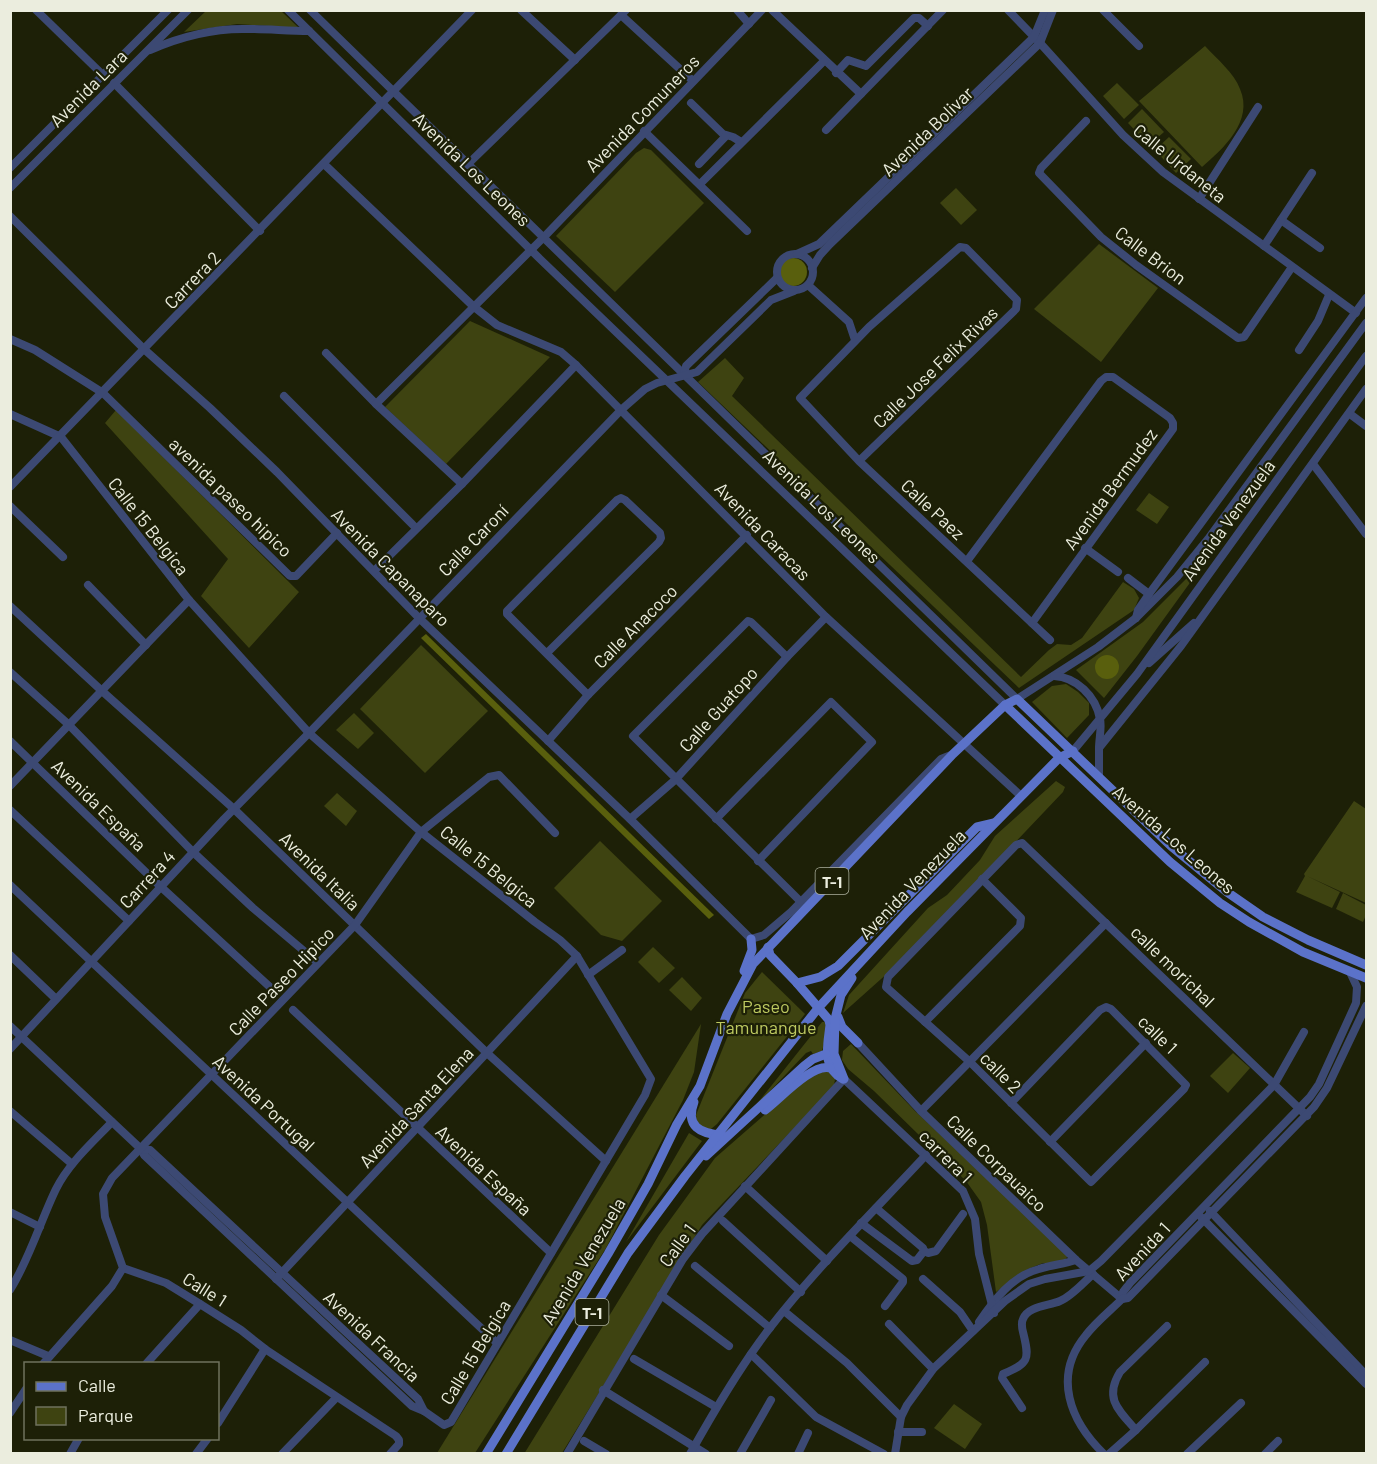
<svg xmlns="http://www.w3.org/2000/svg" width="1377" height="1464" viewBox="0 0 1377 1464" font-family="Barlow,sans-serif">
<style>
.green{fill:#3e4311}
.water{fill:#595f0d}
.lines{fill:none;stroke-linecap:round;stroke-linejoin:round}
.minor{stroke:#3c4973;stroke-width:8}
.major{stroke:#5b72c9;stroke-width:9}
.labels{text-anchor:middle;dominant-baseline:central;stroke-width:4.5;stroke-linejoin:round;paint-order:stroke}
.shield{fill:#1d2007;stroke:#adb09e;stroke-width:1.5}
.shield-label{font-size:16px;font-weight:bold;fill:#ebedde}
.street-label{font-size:18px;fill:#ebedde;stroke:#1d2007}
.park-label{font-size:18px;fill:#beca61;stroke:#1d2007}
</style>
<rect width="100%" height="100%" fill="#1d2007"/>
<g class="green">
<path d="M207 10 281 11 299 28 237 24 184 32Z"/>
<path d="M1205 46C1217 59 1234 73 1240 89 1254 121 1223 149 1202 167L1139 101Z"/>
<path d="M1117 83 1139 105 1124 119 1103 96Z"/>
<path d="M1142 109 1164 132 1149 145 1128 123Z"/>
<path d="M1169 137 1191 159 1176 173 1155 150Z"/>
<path d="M644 148 651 150 704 203 615 292 556 236 636 153Z"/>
<path d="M956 188 977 210 961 225 940 203Z"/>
<path d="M1099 244 1158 288 1101 362 1034 309Z"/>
<path d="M470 321 550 357 446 464 385 407Z"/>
<path d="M725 358 744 378 732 396 1021 677 1049 650 1057 644 1071 645 1082 638 1123 582 1134 589 1139 598 1134 610 1019 688 698 382Z"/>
<path d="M116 410 299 592 249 648 201 596 228 559 105 423Z"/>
<path d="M1149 493 1169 507 1157 524 1136 510Z"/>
<path d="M1210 555 1137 656 1104 698 1076 670 1143 622Z"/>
<path d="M421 645 488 711 425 773 360 709Z"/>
<path d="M1066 684 1078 692 1089 703V715L1067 738 1032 702 1052 686Z"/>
<path d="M354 713 374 733 358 749 336 730Z"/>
<path d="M1056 781 1065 787 1063 792 909 954 843 1013 849 995 928 908 947 895 980 860 995 836Z"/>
<path d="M337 793 357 811 346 826 324 806Z"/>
<path d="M1354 801 1366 809V903L1307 876 1340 892 1332 908 1296 892 1305 876 1304 874Z"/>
<path d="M600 841 662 901 622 941 601 935 554 888Z"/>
<path d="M1343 893 1366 905V915L1363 922 1336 909Z"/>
<path d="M653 947 675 968 659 983 638 962Z"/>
<path d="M762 972 805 1014 717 1124 711 1129H703L697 1124 696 1115 745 993Z"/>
<path d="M682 977 702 998 691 1011 669 990Z"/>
<path d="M822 1022H825L828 1028 822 1051 813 1054 811 1051 806 1053 752 1110Z"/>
<path d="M701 1024 694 1072 683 1100 606 1248 475 1453H437Z"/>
<path d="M851 1044 915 1111 1069 1255 1061 1264 1043 1263 1028 1269 996 1292 987 1225 981 1202 966 1181 874 1091 848 1069 842 1060 843 1051Z"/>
<path d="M1233 1053 1250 1068 1228 1093 1210 1076Z"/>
<path d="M829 1071 835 1079 834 1086 702 1225 562 1453 524 1454 659 1235 715 1158 811 1074Z"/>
<path d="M689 1133 702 1141 626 1242Z"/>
<path d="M954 1404 982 1424 965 1449 934 1428Z"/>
</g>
<g class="water">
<circle cx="793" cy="272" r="14"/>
<path d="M426 634 714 915 709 919 421 638Z"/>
<circle cx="1107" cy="667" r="12"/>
</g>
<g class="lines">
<g class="minor">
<path d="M36 10 103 75"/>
<path d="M288 10 540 259 1005 705"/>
<path d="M310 10 1017 699 1098 647 1136 618 1177 577 1208 539 1366 323"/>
<path d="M521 10 575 60"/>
<path d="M737 10 749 24"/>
<path d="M772 10 861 94 943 10"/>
<path d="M1008 10 1040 43 1123 135 1163 172 1356 313"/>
<path d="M1103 10 1139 46"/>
<path d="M621 15 693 81"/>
<path d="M150 50C182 36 213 28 248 29 269 29 288 31 309 31"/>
<path d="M836 73 848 60 866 66 914 18H919L928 26"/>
<path d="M114 83 260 231"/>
<path d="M691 103 723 134 733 137 741 142"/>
<path d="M1086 121 1041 168 1039 173 1101 237 1136 265 1238 338 1244 337 1292 267"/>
<path d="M826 130 861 94"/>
<path d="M644 131 747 231"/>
<path d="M324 164 473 306 497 325 561 352 576 365 826 617 1021 796"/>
<path d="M699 164 726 136"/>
<path d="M467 165 626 10"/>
<path d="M10 168 168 10"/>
<path d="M700 184 824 61"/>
<path d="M10 188 188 10"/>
<path d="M1199 199 1258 107"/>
<path d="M10 216 145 350 210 408 277 472 419 618 630 819 751 939 764 935 791 912 941 759 951 755"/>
<path d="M1281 220 1320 248"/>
<path d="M1264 246 1312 173"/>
<circle cx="795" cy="272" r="18"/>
<path d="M797 254 819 244 1034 37 1045 10"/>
<path d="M812 268 820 255 830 244 1040 43 1053 10"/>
<path d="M808 285 849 322 855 340"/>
<path d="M10 339 35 350 103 393 290 576H296L337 533"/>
<path d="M1299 350 1318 321 1329 295"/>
<path d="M326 353 376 404 462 484"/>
<path d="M684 375 686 366 777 278"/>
<path d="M284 396 416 528"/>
<path d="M376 404 544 237 762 10"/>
<path d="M10 414 61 437 189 600 309 733 421 832 535 922 560 940 577 956 651 1079 645 1095 451 1422 444 1425 424 1411 412 1406 144 1155 141 1149 10 1026"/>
<path d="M1350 414 1366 426"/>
<path d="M859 461 1016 309 1017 300 966 248 960 247 869 327 800 398 859 461 1050 640"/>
<path d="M1313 464 1366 534"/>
<path d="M10 487 472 10"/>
<path d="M10 506 63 557"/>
<path d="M1085 548 1118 572"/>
<path d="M967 561 1101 381 1106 377H1113L1170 418 1173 423V429L1032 623"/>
<path d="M374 571 462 484 576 365"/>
<path d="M1128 578 1149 594"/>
<path d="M88 585 146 645"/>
<path d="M10 606 102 691 234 809 487 1053 606 1161"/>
<path d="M1136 618 1138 610 1149 594 1366 298"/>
<path d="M547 653 659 542 661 538 660 533 625 500 621 498 617 500 507 611V614L588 695"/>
<path d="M787 657 751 622 748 621 633 736 800 901"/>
<path d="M1149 663 1194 623"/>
<path d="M10 672 68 724 193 852 253 908 317 962"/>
<path d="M1054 676C1076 677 1096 696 1100 719 1102 727 1099 739 1099 748"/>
<path d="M10 741 160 886 271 988"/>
<path d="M548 741 588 695 747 535"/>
<path d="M1073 751 1137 674 1366 356"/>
<path d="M1099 777V748L1181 646 1366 389"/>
<path d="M10 786 189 600"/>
<path d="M10 810 129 921"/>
<path d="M630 819 675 780 787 657 826 617"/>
<path d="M716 819 831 702 872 742 758 861"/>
<path d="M10 885 497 1343"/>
<path d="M10 955 56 999"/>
<path d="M588 975 622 950"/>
<path d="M293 1010 551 1253"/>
<path d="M925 1022 1020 926 1021 918 982 879"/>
<path d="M858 1043 921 1111 1076 1260 1122 1299"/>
<path d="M10 1049 224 819 309 733 621 410 645 389 657 383 697 372 771 300 794 291"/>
<path d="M1011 1103 1100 1010 1106 1007 1111 1009 1186 1085 1184 1089 1091 1182 1089 1180 970 1062 886 987 888 977 1016 845 1022 843 1307 1116"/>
<path d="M10 1111 72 1164"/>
<path d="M921 1111 1106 923"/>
<path d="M1050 1142 1146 1043"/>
<path d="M141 1149 150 1150 418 1399 424 1411"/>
<path d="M745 1186 827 1261"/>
<path d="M1210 1211 1366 1375"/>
<path d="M10 1212 40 1227"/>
<path d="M1201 1217 1366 1384"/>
<path d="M723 1221 801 1292"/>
<path d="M861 1223 912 1261 917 1260 924 1251 923 1248 876 1208"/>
<path d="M850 1236 903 1279V1282L885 1306"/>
<path d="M924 1251 928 1253 936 1251 963 1214"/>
<path d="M695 1266 770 1328"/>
<path d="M123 1268 166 1283 200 1304 241 1330 265 1349 396 1436 399 1440V1444L390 1454"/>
<path d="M276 1279 577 956"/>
<path d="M923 1279 960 1312 973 1331"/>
<path d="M10 1290C30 1258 40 1222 56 1189 69 1163 92 1143 112 1122"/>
<path d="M661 1295 729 1346"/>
<path d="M1122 1299 1123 1292 1130 1283 1310 1097 1319 1084 1356 1003 1357 987 1350 972"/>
<path d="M784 1311 847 1363 901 1417"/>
<path d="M979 1322C994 1300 1012 1276 1039 1269 1051 1265 1064 1264 1076 1260"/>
<path d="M889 1324 933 1369"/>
<path d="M10 1340 48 1356"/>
<path d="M751 1354 816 1417 884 1454"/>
<path d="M634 1359 716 1407"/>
<path d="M43 1364 112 1286 123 1268 105 1217 103 1194 112 1178 355 925 421 832 489 777 499 775 555 833"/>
<path d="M146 1364 200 1304"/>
<path d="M603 1390 706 1454"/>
<path d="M1022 1408 1002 1378 1003 1374C1029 1363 1030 1360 1023 1332 1022 1328 1021 1323 1023 1319 1028 1306 1049 1306 1060 1301 1072 1296 1083 1283 1093 1274"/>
<path d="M10 1413 26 1389"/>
<path d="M218 1423 265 1349"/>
<path d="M1136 1430C1118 1410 1104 1398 1120 1372L1167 1326"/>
<path d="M898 1432H922"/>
<path d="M584 1441 606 1454"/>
<path d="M70 1454 79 1438"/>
<path d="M196 1454 208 1438"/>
<path d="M282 1454 336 1398"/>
<path d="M567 1454 683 1259 702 1234 844 1079 963 1191 975 1219 979 1254 994 1313"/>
<path d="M690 1454C714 1411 739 1368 769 1329 817 1267 873 1212 926 1155"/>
<path d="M740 1454 771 1400"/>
<path d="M798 1454 808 1433"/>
<path d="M895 1454 901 1417 907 1405 934 1368 1005 1301 1029 1284 1045 1279 1089 1271 1101 1261 1274 1085 1304 1032"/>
<path d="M1104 1454C1070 1421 1052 1376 1086 1335 1096 1322 1110 1311 1122 1299L1128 1298 1314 1107 1327 1088 1366 1006"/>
<path d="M1109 1454 1136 1430 1205 1362"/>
<path d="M1187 1454 1241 1403"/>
<path d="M1265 1454 1278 1441"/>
</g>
<g class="major">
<path d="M1005 705 1170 862 1220 903 1249 922 1303 952 1366 978"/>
<path d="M768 947 770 955 797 983 829 1020 830 1025C828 1045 821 1067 843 1079"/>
<path d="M744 971 752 950 751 939"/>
<path d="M797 983 820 977 838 966 977 827 994 823"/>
<path d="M838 1017 842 1027 858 1043"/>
<path d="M844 1079 834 1054 835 1019 841 995 852 978"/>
<path d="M694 1102C685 1126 700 1134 722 1135"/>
<path d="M765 1110C780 1099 812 1063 830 1068"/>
<path d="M706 1156 804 1066 813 1059 826 1054"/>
<path d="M486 1454 608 1254 648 1184 677 1124 700 1086 727 1014 753 964 953 754 1005 705 1017 699 1171 846 1227 892 1263 917 1308 940 1366 965"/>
<path d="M506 1454 628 1253 685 1176 819 1007 907 912 1059 758 1073 751"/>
</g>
</g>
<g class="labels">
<g class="shield">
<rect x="815.5" y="868" width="33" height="26" rx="4.5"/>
<rect x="575.5" y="1299" width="33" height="26" rx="4.5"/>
</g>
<g class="shield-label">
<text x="832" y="881">T-1</text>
<text x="592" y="1312">T-1</text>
</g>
<g class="street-label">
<text transform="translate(88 88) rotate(-45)">Avenida Lara</text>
<text transform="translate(642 113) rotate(-46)">Avenida Comuneros</text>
<text transform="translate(927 131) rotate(-44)">Avenida Bolivar</text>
<text transform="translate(1180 163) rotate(39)">Calle Urdaneta</text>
<text transform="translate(472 169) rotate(44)">Avenida Los Leones</text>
<text transform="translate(1151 255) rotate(37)">Calle Brion</text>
<text transform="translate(192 280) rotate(-46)">Carrera 2</text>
<text transform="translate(935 367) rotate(-44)">Calle Jose Felix Rivas</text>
<text transform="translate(1110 489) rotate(-54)">Avenida Bermudez</text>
<text transform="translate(231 497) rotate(44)">avenida paseo hipico</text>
<text transform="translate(822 506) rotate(44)">Avenida Los Leones</text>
<text transform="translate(933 509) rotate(43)">Calle Paez</text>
<text transform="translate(1228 520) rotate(-54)">Avenida Venezuela</text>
<text transform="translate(149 526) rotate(52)">Calle 15 Belgica</text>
<text transform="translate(763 531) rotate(46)">Avenida Caracas</text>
<text transform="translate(473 540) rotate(-46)">Calle Caroní</text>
<text transform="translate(391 567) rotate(45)">Avenida Capanaparo</text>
<text transform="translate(635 626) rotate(-45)">Calle Anacoco</text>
<text transform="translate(718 709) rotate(-48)">Calle Guatopo</text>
<text transform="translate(99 805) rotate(44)">Avenida España</text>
<text transform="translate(1174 839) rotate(41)">Avenida Los Leones</text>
<text transform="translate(489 866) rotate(39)">Calle 15 Belgica</text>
<text transform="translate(320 871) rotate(44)">Avenida Italia</text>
<text transform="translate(147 879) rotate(-47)">Carrera 4</text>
<text transform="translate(912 884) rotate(-46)">Avenida Venezuela</text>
<text transform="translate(1173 966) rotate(44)">calle morichal</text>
<text transform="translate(281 981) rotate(-46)">Calle Paseo Hipico</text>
<text transform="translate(1158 1034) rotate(44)">calle 1</text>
<text transform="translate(1001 1072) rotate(45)">calle 2</text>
<text transform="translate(264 1103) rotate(43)">Avenida Portugal</text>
<text transform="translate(416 1107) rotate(-47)">Avenida Santa Elena</text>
<text transform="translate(946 1156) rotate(45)">carrera 1</text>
<text transform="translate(997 1163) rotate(44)">Calle Corpauaico</text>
<text transform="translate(484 1170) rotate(43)">Avenida España</text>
<text transform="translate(677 1245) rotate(-54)">Calle 1</text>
<text transform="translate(1142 1251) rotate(-47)">Avenida 1</text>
<text transform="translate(583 1261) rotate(-59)">Avenida Venezuela</text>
<text transform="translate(205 1289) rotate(32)">Calle 1</text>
<text transform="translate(372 1336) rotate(43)">Avenida Francia</text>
<text transform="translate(475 1352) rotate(-59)">Calle 15 Belgica</text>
</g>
<g class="park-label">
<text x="766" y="1006">Paseo<tspan x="766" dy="21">Tamunangue</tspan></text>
</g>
</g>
<rect width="1377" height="1464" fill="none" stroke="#ebedde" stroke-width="24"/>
<rect x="24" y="1362" width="195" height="78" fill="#1d2007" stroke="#6f725d" stroke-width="1.5"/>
<rect x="36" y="1382" width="30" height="9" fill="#5b72c9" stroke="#6f725d" stroke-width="1.5"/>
<text x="78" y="1392" font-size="18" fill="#ebedde">Calle</text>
<rect x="36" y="1407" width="30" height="18" fill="#3e4311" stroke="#6f725d" stroke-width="1.5"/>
<text x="78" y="1422" font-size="18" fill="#ebedde">Parque</text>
</svg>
